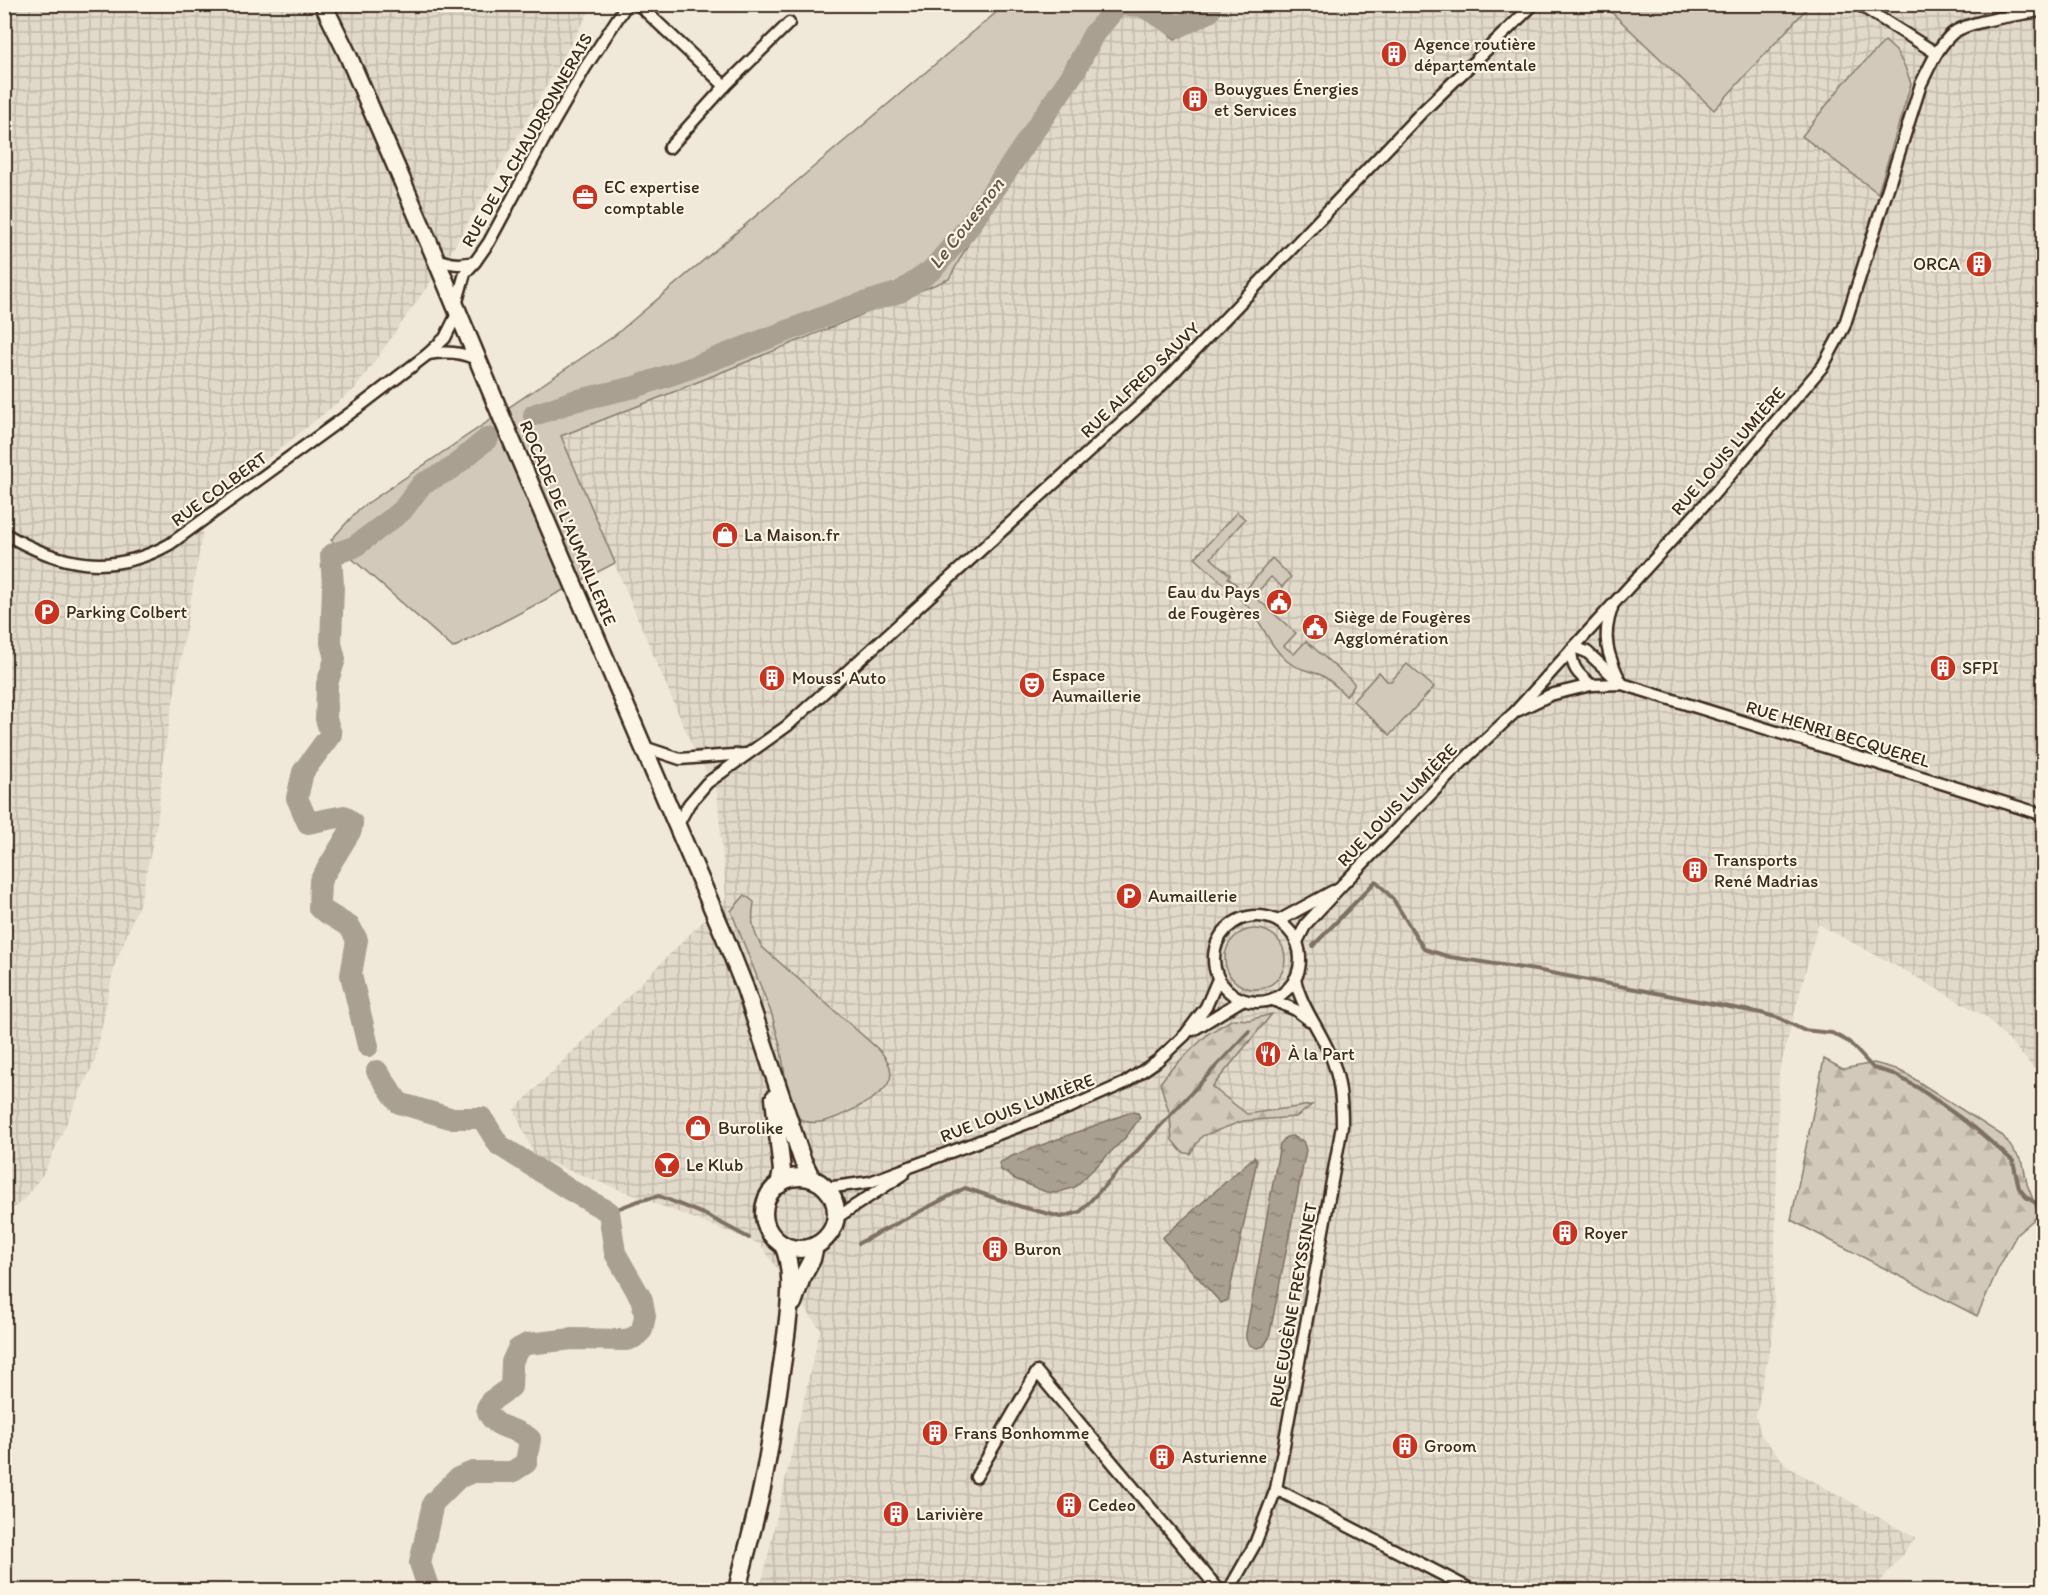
<svg xmlns="http://www.w3.org/2000/svg" width="2048" height="1595" viewBox="0 0 2048 1595" font-family="Itim,sans-serif">
<style>
.industrial{fill:url(#industrial-grid)}
.green{fill:#d2c9ba;stroke:#867a6c;stroke-width:1.5}
.forest{fill:url(#forest-firs);stroke:#867a6c;stroke-width:1.5}
.water{fill:url(#water-ripples);stroke:#7e7163;stroke-width:1.5}
.lines{fill:none;stroke-linecap:round;stroke-linejoin:round}
.stream{stroke:#7e7163;stroke-width:4}
.river{stroke:#aaa091;stroke-width:22}
.street-casing{stroke:#3b2a1e;stroke-width:15}
.primary-casing{stroke:#3b2a1e;stroke-width:21}
.street{stroke:#fcf5e5;stroke-width:10}
.primary{stroke:#fcf5e5;stroke-width:16}
.labels{text-anchor:middle;dominant-baseline:central;stroke-width:4.5;stroke-linejoin:round;paint-order:stroke}
.poi-label{font-size:18px;fill:#3b2a1e;stroke:#fcf5e5;text-anchor:start}
.street-label{font-size:18px;fill:#3b2a1e;stroke:#fcf5e5}
.water-label{font-size:20px;font-style:italic;fill:#625346;stroke:#fcf5e5}
</style>
<defs>
<pattern id="industrial-grid" width="8" height="8" patternUnits="userSpaceOnUse" patternTransform="scale(1.5)"><rect width="8" height="8" fill="#e1d9c9"/><path d="M0 4h8M4 0v8" fill="none" stroke="#c2baac"/></pattern>
<pattern id="forest-firs" width="22" height="20" patternUnits="userSpaceOnUse" patternTransform="scale(1.5)"><rect width="22" height="20" fill="#d2c9ba"/><path d="M5 1l3.5 6h-7zM16 11l3.5 6h-7z" fill="#b5ad9f"/></pattern>
<pattern id="water-ripples" width="26" height="14" patternUnits="userSpaceOnUse" patternTransform="scale(1.5)"><rect width="26" height="14" fill="#aaa091"/><path d="M2 4q2-2 4 0t4 0M15 11q2-2 4 0t4 0" fill="none" stroke="#8c8376"/></pattern>
</defs>
<rect width="100%" height="100%" fill="#f0e9d9"/>
<filter id="ink" filterUnits="userSpaceOnUse"><feTurbulence type="fractalNoise" baseFrequency=".0167" numOctaves="2"/><feDisplacementMap in="SourceGraphic" scale="12" xChannelSelector="R" yChannelSelector="G"/><feConvolveMatrix kernelMatrix="1 2 1 2 8 2 1 2 1" color-interpolation-filters="sRGB"/></filter>
<g filter="url(#ink)">
<g class="industrial">
<path d="M1218 4 2043 5V1097L2036 1090V1071L2017 1049 1986 1017 1911 974 1818 924 1779 1072 1773 1332 1756 1416 1761 1435 1788 1467 1916 1538 1873 1590H760L820 1329 760 1244 535 1157 514 1110 726 898 717 791 693 748 560 436 661 397 1072 54 1097 45 1113 11 1123 5H1132L1175 39 1217 14Z"/>
<path d="M5 5H593L450 254 356 388 207 507 163 759 158 818 140 902 114 967 95 1060 44 1173 24 1199 5 1215Z"/>
</g>
<g class="green">
<path d="M1005 5H1123L1113 11 1097 45 1072 54 949 279 661 397 561 436 615 563 453 648 331 540 359 509 614 336Z"/>
<path d="M1132 5H1218L1217 14 1175 39Z"/>
<path d="M1604 5H1810L1714 110Z"/>
<path d="M1885 41 1896 51 1905 67 1911 84 1878 193 1802 136 1844 83Z"/>
<path d="M1237 512 1245 519 1211 558 1230 575 1228 578 1237 585 1230 590 1195 558Z"/>
<path d="M1272 558 1291 577 1282 587 1271 577 1254 596 1296 633 1284 646 1294 654 1306 641 1354 683V686L1346 696C1339 689 1331 680 1321 675 1308 670 1298 670 1287 661 1265 642 1261 615 1239 598Z"/>
<path d="M1407 664 1434 687 1390 735 1353 701 1379 672 1387 681H1391Z"/>
<path d="M745 895 754 902C751 921 752 930 762 947L877 1048C906 1076 885 1093 858 1107 839 1117 808 1134 791 1111L780 1045 772 1015 731 911Z"/>
<circle cx="1255" cy="959" r="30"/>
</g>
<g class="forest">
<path d="M1272 1014 1212 1087 1247 1114 1312 1105 1296 1117 1243 1121 1202 1136 1190 1154 1182 1152 1172 1140 1170 1115 1160 1083 1170 1070 1209 1033 1233 1019 1249 1020Z"/>
<path d="M1824 1059 1843 1069 1874 1063 1896 1069 1908 1075 2003 1136 2023 1163 2027 1184 2039 1215 2017 1234 1998 1269 1977 1316 1791 1220Z"/>
</g>
<g class="water">
<path d="M1131 1112 1138 1113 1140 1118 1125 1138 1075 1187 1056 1193 1046 1192 1015 1179 1001 1170 999 1163 1012 1156Z"/>
<path d="M1292 1136 1303 1141 1306 1150 1269 1338 1264 1346 1258 1348C1248 1346 1245 1342 1246 1333L1280 1144 1286 1137Z"/>
<path d="M1254 1157 1257 1160 1228 1300 1221 1303 1162 1238Z"/>
</g>
<g class="lines">
<g class="stream">
<path d="M1313 946 1376 881 1393 899 1424 949 1450 957 1541 971 1761 1013 1779 1018 1803 1030 1832 1033 1849 1042 1873 1068 1894 1074 1920 1089 1976 1129 2013 1161 2019 1188 2026 1197 2044 1208"/>
<path d="M609 1212 638 1201 659 1196 706 1215 749 1238"/>
<path d="M859 1243 965 1188 1022 1207 1061 1217 1080 1212 1249 1031"/>
</g>
<g class="river">
<path d="M534 415 574 401 635 387 693 367 847 308 900 292 932 270 968 228 1076 69 1093 35 1118 5 1142 6 1178 27 1209 12 1211 4"/>
<path d="M368 1046 351 975 357 940 350 927 319 908 320 881 351 830 352 823 344 816 308 823 297 798 303 772 331 734 326 719 327 684 335 659 331 643 333 586 331 555 354 547 402 511 422 484 451 469 488 438"/>
<path d="M377 1071 399 1103 450 1118H482L499 1145 570 1190 609 1212 615 1253 642 1300 645 1316 642 1330 635 1337 626 1340 573 1339 527 1344 518 1349 512 1362 511 1387 491 1401 487 1408C492 1431 516 1426 530 1439L526 1463 512 1472H473L458 1478 433 1503 420 1563 429 1590"/>
</g>
<defs>
<g id="street">
<path d="M638 4 725 86"/>
<path d="M1858 4 1936 53"/>
<path d="M669 148 725 86 789 23"/>
<path d="M436 258C450 265 460 265 475 262L465 273 456 305"/>
<path d="M475 262 489 242 548 132 585 68 627 4"/>
<path d="M458 312 445 338 428 354C447 351 461 352 478 360"/>
<path d="M4 533C59 566 112 577 170 544L360 406 428 354"/>
<path d="M1612 608C1601 638 1608 657 1622 684"/>
<path d="M1574 647 1587 652 1613 676"/>
<path d="M1571 650C1572 668 1577 673 1591 685"/>
<path d="M1519 710 1550 695 1591 685 1622 684 2044 815"/>
<path d="M644 747 680 759 746 754"/>
<path d="M677 826 689 804 707 783 787 726 1158 389 1421 113 1534 4"/>
<circle cx="1257" cy="959" r="43"/>
<path d="M1278 921 1333 891"/>
<path d="M1297 942 1306 924 1343 884 1470 754 1514 713 1574 647 1714 494 1823 366 1844 327 1921 84C1930 66 1938 46 1953 33 1970 20 2021 15 2044 10"/>
<path d="M1273 1000 1296 1010 1309 1020"/>
<path d="M1193 1030 1242 1000"/>
<path d="M826 1188 870 1182 1073 1106 1125 1083 1157 1061 1185 1035 1206 1007 1218 979"/>
<path d="M836 1218 904 1174"/>
<path d="M976 1477 1037 1372 1219 1590"/>
<path d="M1276 1489 1472 1590"/>
<path d="M1229 1590 1255 1544 1276 1489 1342 1126C1342 1100 1340 1076 1329 1052 1318 1027 1301 1006 1295 979"/>
</g>
<g id="primary">
<path d="M323 4 347 53 435 257 505 425 724 935 745 988 802 1159 812 1179"/>
<path d="M774 1098 782 1171 779 1185"/>
<circle cx="800" cy="1213" r="36"/>
<path d="M793 1303 801 1280 812 1259 815 1246"/>
<path d="M737 1590C744 1560 753 1529 760 1497 770 1452 776 1404 783 1358 787 1326 797 1274 783 1245"/>
</g>
</defs>
<use href="#street" class="street-casing"/>
<use href="#primary" class="primary-casing"/>
<use href="#street" class="street"/>
<use href="#primary" class="primary"/>
</g>
</g>
<defs>
<symbol id="building-disc" viewBox="-11 -11 22 22"><circle r="9.5" fill="#c8321e" stroke="#fcf5e5"/><path d="M-4-6H4V6H1V3H-1V6H-4ZM-2.5-4.3h1.7v1.8h-1.7ZM.8-4.3h1.7v1.8H.8ZM-2.5-1h1.7V.8h-1.7ZM.8-1h1.7V.8H.8Z" fill="#fff"/></symbol>
<symbol id="office-disc" viewBox="-11 -11 22 22"><circle r="9.5" fill="#c8321e" stroke="#fcf5e5"/><path d="M-6-3h4V-5.5h4V-3h4V5H-6ZM-1-4.5V-3h2v-1.5ZM-6 0V1H6V0Z" fill="#fff"/></symbol>
<symbol id="shop-disc" viewBox="-11 -11 22 22"><circle r="9.5" fill="#c8321e" stroke="#fcf5e5"/><path d="M-5-2.5h2.3a2.7 3.5 0 0 1 5.4 0H5L5.5 6h-11ZM-1.5-2.5h3a1.5 2.3 0 0 0-3 0Z" fill="#fff"/></symbol>
<symbol id="civic-disc" viewBox="-11 -11 22 22"><circle r="9.5" fill="#c8321e" stroke="#fcf5e5"/><path d="M-.6-6.5H3V-4.5H.6V-3L4-1V1h2V6H-6V1h2V-1L-.6-3ZM-1.2 2.5V6h2.4V2.5Z" fill="#fff"/></symbol>
<symbol id="parking-disc" viewBox="-11 -11 22 22"><circle r="9.5" fill="#c8321e" stroke="#fcf5e5"/><path d="M-3.5-5.5H1a3.5 3.5 0 0 1 0 7H-1V5.5H-3.5ZM-1-3.4V-.6H.8a1.4 1.4 0 0 0 0-2.8Z" fill="#fff"/></symbol>
<symbol id="theatre-disc" viewBox="-11 -11 22 22"><circle r="9.5" fill="#c8321e" stroke="#fcf5e5"/><path d="M-5-5.5Q0-4 5-5.5V0Q5 5 0 6Q-5 5-5 0ZM-3.3-2.5H-1v1.5H-3.3ZM1-2.5H3.3v1.5H1ZM-2.8 1Q0 5.5 2.8 1Z" fill="#fff"/></symbol>
<symbol id="restaurant-disc" viewBox="-11 -11 22 22"><circle r="9.5" fill="#c8321e" stroke="#fcf5e5"/><path d="M-5-6h1v4h1v-4h1v4h1v-4h1v5L-1.5 .5V6h-2V.5L-5-1ZM5-6V6H3V1.5H1.5Q1.5-4 5-6Z" fill="#fff"/></symbol>
<symbol id="bar-disc" viewBox="-11 -11 22 22"><circle r="9.5" fill="#c8321e" stroke="#fcf5e5"/><path d="M-6-5H6L.8 .8V4.5H3.5V6h-7V4.5H-.8V.8Z" fill="#fff"/></symbol>
</defs>
<g fill-rule="evenodd">
<use href="#building-disc" x="1379" y="39" width="30" height="30"/>
<use href="#building-disc" x="1180" y="84" width="30" height="30"/>
<use href="#office-disc" x="570" y="182" width="30" height="30"/>
<use href="#building-disc" x="1964" y="249" width="30" height="30"/>
<use href="#shop-disc" x="710" y="520" width="30" height="30"/>
<use href="#civic-disc" x="1264" y="587" width="30" height="30"/>
<use href="#parking-disc" x="32" y="597" width="30" height="30"/>
<use href="#civic-disc" x="1300" y="612" width="30" height="30"/>
<use href="#building-disc" x="1928" y="653" width="30" height="30"/>
<use href="#building-disc" x="757" y="663" width="30" height="30"/>
<use href="#theatre-disc" x="1017" y="670" width="30" height="30"/>
<use href="#building-disc" x="1680" y="855" width="30" height="30"/>
<use href="#parking-disc" x="1114" y="881" width="30" height="30"/>
<use href="#restaurant-disc" x="1253" y="1039" width="30" height="30"/>
<use href="#shop-disc" x="683" y="1113" width="30" height="30"/>
<use href="#bar-disc" x="652" y="1150" width="30" height="30"/>
<use href="#building-disc" x="1550" y="1218" width="30" height="30"/>
<use href="#building-disc" x="980" y="1234" width="30" height="30"/>
<use href="#building-disc" x="920" y="1418" width="30" height="30"/>
<use href="#building-disc" x="1390" y="1431" width="30" height="30"/>
<use href="#building-disc" x="1147" y="1442" width="30" height="30"/>
<use href="#building-disc" x="1054" y="1490" width="30" height="30"/>
<use href="#building-disc" x="881" y="1499" width="30" height="30"/>
</g>
<g class="labels">
<g class="poi-label">
<text x="1414" y="44">Agence routière<tspan x="1414" dy="21">départementale</tspan></text>
<text x="1214" y="89">Bouygues Énergies<tspan x="1214" dy="21">et Services</tspan></text>
<text x="604" y="187">EC expertise<tspan x="604" dy="21">comptable</tspan></text>
<text x="1960" y="264" text-anchor="end">ORCA</text>
<text x="744" y="535">La Maison.fr</text>
<text x="1260" y="592" text-anchor="end">Eau du Pays<tspan x="1260" dy="21">de Fougères</tspan></text>
<text x="66" y="612">Parking Colbert</text>
<text x="1334" y="617">Siège de Fougères<tspan x="1334" dy="21">Agglomération</tspan></text>
<text x="1962" y="668">SFPI</text>
<text x="1052" y="675">Espace<tspan x="1052" dy="21">Aumaillerie</tspan></text>
<text x="792" y="678">Mouss' Auto</text>
<text x="1714" y="860">Transports<tspan x="1714" dy="21">René Madrias</tspan></text>
<text x="1148" y="896">Aumaillerie</text>
<text x="1288" y="1054">À la Part</text>
<text x="718" y="1128">Burolike</text>
<text x="686" y="1165">Le Klub</text>
<text x="1584" y="1233">Royer</text>
<text x="1014" y="1249">Buron</text>
<text x="954" y="1433">Frans Bonhomme</text>
<text x="1424" y="1446">Groom</text>
<text x="1182" y="1457">Asturienne</text>
<text x="1088" y="1505">Cedeo</text>
<text x="916" y="1514">Larivière</text>
</g>
<g class="street-label">
<text transform="translate(527 140) rotate(-60)">RUE DE LA CHAUDRONNERAIS</text>
<text transform="translate(1140 380) rotate(-44)">RUE ALFRED SAUVY</text>
<text transform="translate(1728 451) rotate(-49)">RUE LOUIS LUMIÈRE</text>
<text transform="translate(219 489) rotate(-36)">RUE COLBERT</text>
<text transform="translate(568 523) rotate(67)">ROCADE DE L'AUMAILLERIE</text>
<text transform="translate(1838 734) rotate(17)">RUE HENRI BECQUEREL</text>
<text transform="translate(1397 805) rotate(-46)">RUE LOUIS LUMIÈRE</text>
<text transform="translate(1017 1108) rotate(-21)">RUE LOUIS LUMIÈRE</text>
<text transform="translate(1293 1305) rotate(-80)">RUE EUGÈNE FREYSSINET</text>
</g>
<g class="water-label">
<text transform="translate(966 223) rotate(-52)">Le Couesnon</text>
</g>
</g>
<rect width="2048" height="1595" fill="none" stroke="#fcf5e5" stroke-width="24"/>
<rect x="12" y="12" width="2024" height="1571" fill="none" stroke="#3b2a1e" stroke-width="2" filter="url(#ink)"/>
</svg>
